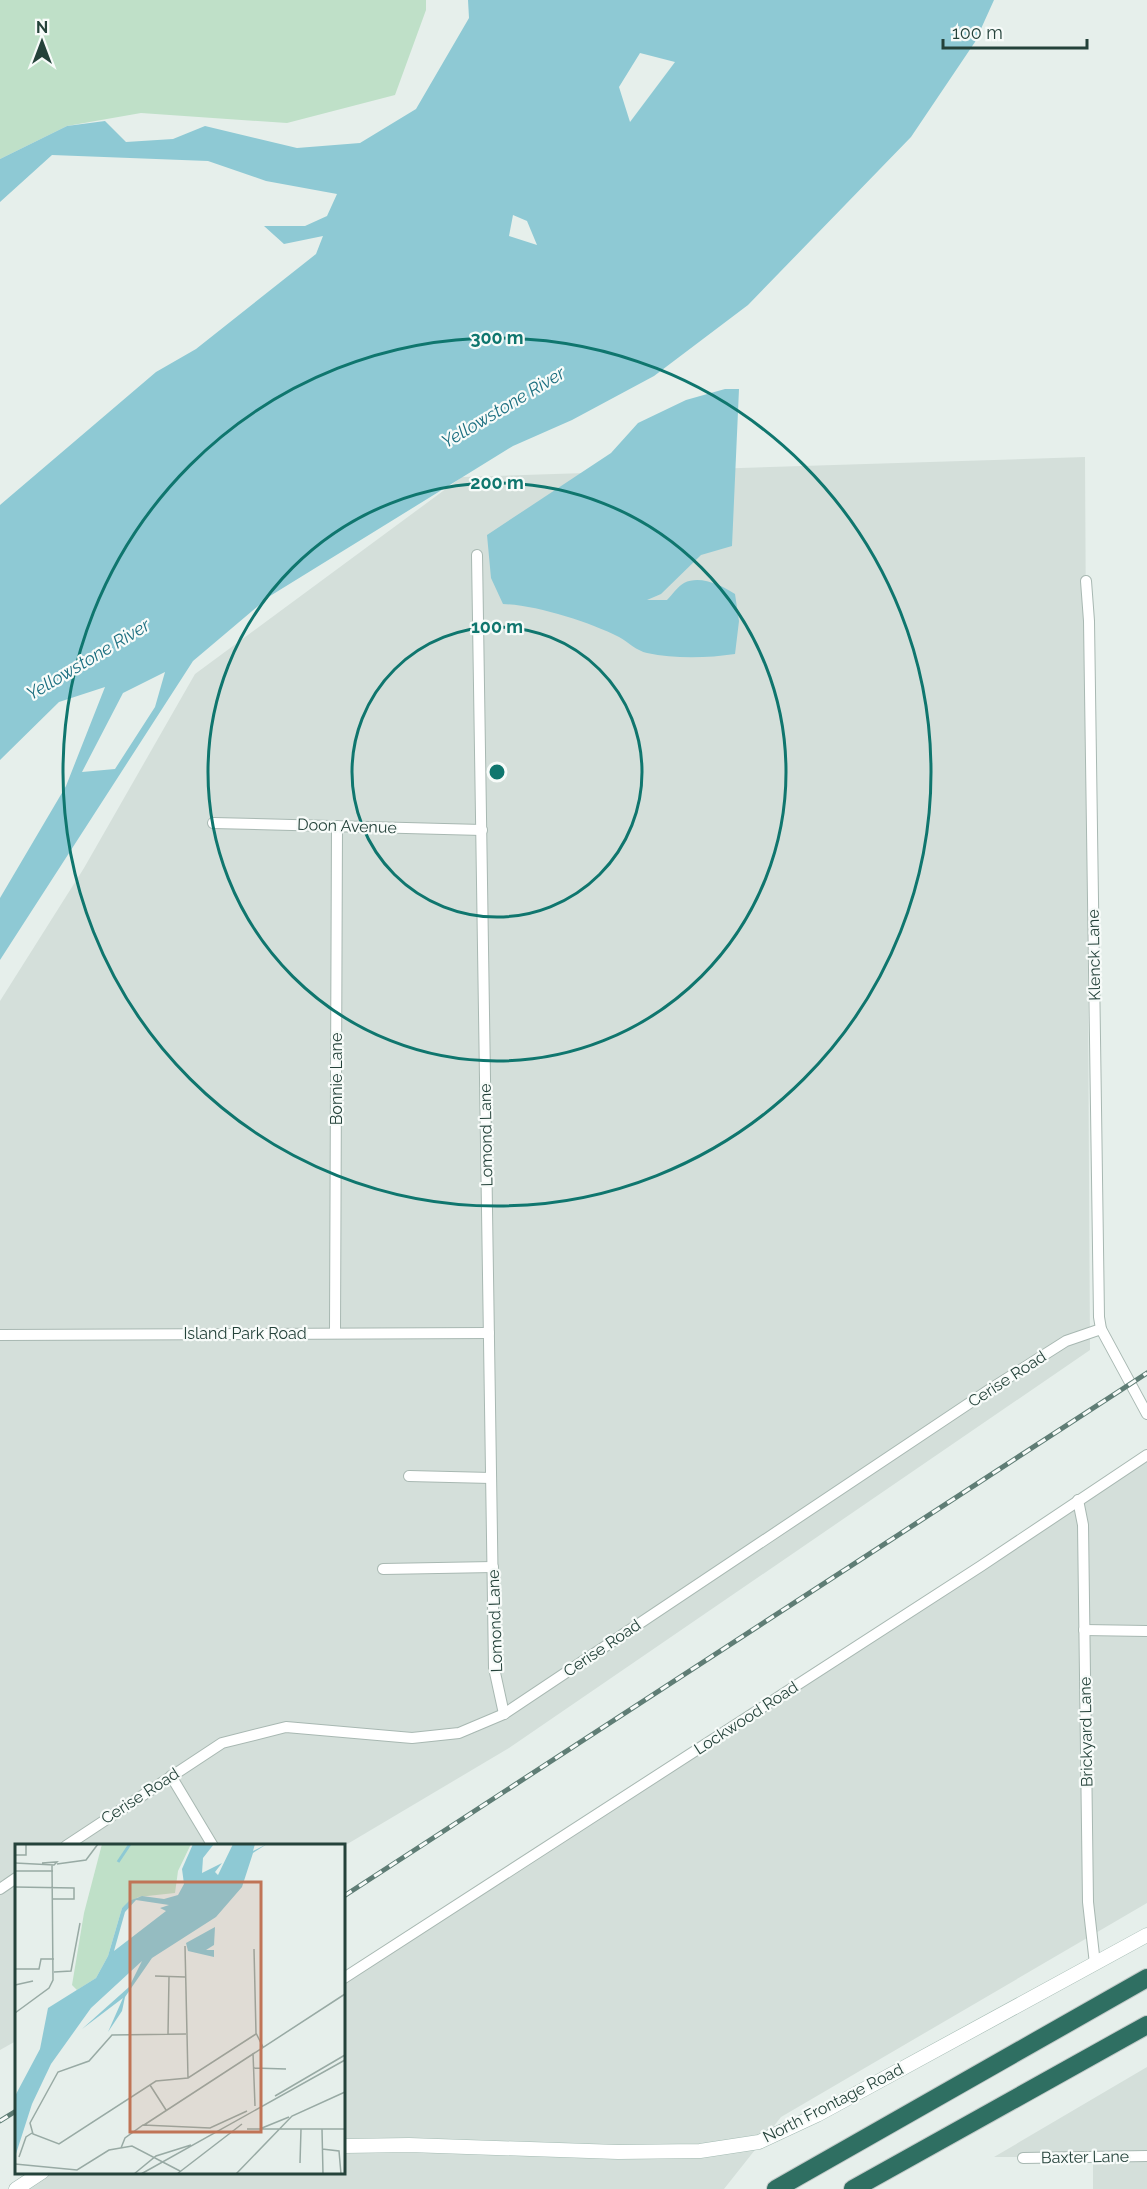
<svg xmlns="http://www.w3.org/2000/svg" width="1147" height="2189" viewBox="0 0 1147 2189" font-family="Raleway,sans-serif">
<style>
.built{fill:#d4dfda}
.green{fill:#bfe0c8}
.water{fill:#8ec9d4;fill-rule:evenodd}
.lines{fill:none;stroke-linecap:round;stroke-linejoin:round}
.street-casing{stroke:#a8b8b2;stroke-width:12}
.secondary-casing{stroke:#a4bbb3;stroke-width:15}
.highway-casing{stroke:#c2cac8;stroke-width:20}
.street{stroke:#fff;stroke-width:10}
.secondary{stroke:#fff;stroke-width:14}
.highway{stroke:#2f6f62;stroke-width:18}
.rail-casing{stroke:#5f7d75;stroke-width:5}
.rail{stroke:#f7fbf9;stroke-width:3;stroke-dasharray:9;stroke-linecap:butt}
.ring{fill:none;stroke:#0f766e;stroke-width:3}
.labels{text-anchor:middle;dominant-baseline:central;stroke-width:4.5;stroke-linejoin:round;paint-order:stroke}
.street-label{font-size:16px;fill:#24423a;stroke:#f7fbf9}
.water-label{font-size:18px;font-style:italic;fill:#1c6f80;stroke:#f7fbf9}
.inset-river{fill:none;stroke:#8ec9d4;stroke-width:3}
.inset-road{fill:none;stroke:#98aaa4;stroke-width:1.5}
.view{fill:#c07456;fill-opacity:0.15;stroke:#c07456;stroke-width:3}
.inset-edge{fill:none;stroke:#24423a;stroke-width:3}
.centre{fill:#0f766e;stroke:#f7fbf9;stroke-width:3}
.ring-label{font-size:18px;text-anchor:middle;font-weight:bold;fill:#0f766e;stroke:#f7fbf9;stroke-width:4.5;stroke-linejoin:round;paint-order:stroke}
</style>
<rect width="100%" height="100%" fill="#e6efeb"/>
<g class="built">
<path d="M1085 457 1090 1350 509 1748 344 1846H16V2041L0 2050V1001L84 868 195 674 462 477Z"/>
<path d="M1147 1455V1903L781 2117 724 2189H21L45 2173 344 2172V1978Z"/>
<path d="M1147 2067V2189H1093V2157H994Z"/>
</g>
<path class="green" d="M0 0H426V10L395 95 287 123 141 113 67 126 0 159Z"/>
<g class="water">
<path d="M468 0H994L975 42 911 137 748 305 654 376 572 420 513 446 270 596 193 661 0 960V898L66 786 105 687 59 702 0 760V505L156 372 196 349 316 254 323 236 284 244 264 226H305L327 216 337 194 266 181 208 161 52 155 0 202V159L67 126 105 121 126 142 173 139 205 126 297 148 360 143 416 109 469 18ZM640 53 675 62 630 122 619 87ZM513 215 527 221 537 245 509 236ZM165 672 155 707 115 769 82 772 123 693Z"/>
<path d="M725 389H739L732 546 701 555 661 594 647 600H667C672 595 678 586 684 583 700 575 721 585 735 594L739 621 735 654C708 658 675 659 647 653 637 651 628 642 619 637 590 622 536 605 503 604L491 578 487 535 611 453 638 423 686 400Z"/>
</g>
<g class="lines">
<defs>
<g id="street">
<path d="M477 555 494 1668 504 1714"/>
<path d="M1086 581 1089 621 1099 1317 1101 1329 1147 1414"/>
<path d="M213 823 482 830"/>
<path d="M335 1332 337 826"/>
<path d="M0 1335 489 1333"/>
<path d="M409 1476 491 1478"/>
<path d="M1078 1500 1083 1525 1088 1902 1095 1964"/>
<path d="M383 1569 493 1567"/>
<path d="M1084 1630 1147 1631"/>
<path d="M171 1776 213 1846"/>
<path d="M66 1846 222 1743 286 1727 412 1738 459 1733 504 1714 992 1388 1066 1341 1101 1329"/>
<path d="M0 1889 16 1878"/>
<path d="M344 1978 981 1566 1147 1455"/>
<path d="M1023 2158 1147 2156"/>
</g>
<g id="secondary">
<path d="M344 2146 409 2145 618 2152 700 2151 759 2142 817 2115 1147 1935"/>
<path d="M16 2189 42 2172"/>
</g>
<g id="highway">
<path d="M776 2189 1147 1978"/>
<path d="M853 2189 1147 2025"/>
</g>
</defs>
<use href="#street" class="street-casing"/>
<use href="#secondary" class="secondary-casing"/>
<use href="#highway" class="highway-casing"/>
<use href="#street" class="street"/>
<use href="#secondary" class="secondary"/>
<use href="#highway" class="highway"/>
<defs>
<g id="rail">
<path d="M344 1896 1147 1373"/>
<path d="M0 2121 16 2111"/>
</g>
</defs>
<use href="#rail" class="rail-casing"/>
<use href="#rail" class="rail"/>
</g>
<g class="ring">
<circle cx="497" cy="772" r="145"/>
<circle cx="497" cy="772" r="289"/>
<circle cx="497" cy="772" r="434"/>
</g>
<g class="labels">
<g class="street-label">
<text transform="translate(347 826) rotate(2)">Doon Avenue</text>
<text transform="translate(1094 955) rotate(-91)">Klenck Lane</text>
<text transform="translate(336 1079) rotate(-90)">Bonnie Lane</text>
<text transform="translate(486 1135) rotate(-91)">Lomond Lane</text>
<text x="245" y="1333">Island Park Road</text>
<text transform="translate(1007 1379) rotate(-33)">Cerise Road</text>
<text transform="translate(495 1621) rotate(-92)">Lomond Lane</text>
<text transform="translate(602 1648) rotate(-34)">Cerise Road</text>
<text transform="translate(746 1718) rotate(-33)">Lockwood Road</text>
<text transform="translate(1086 1732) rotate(-91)">Brickyard Lane</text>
<text transform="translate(140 1796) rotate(-33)">Cerise Road</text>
<text transform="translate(833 2103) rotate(-27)">North Frontage Road</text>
<text transform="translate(1085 2157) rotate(-1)">Baxter Lane</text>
</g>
<g class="water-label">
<text transform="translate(503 407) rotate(-31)">Yellowstone River</text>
<text transform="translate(88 659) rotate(-31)">Yellowstone River</text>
</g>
</g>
<g transform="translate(15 1844)">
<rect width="330" height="330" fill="#e6efeb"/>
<path d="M87 0H176L163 27 160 49 123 53 107 64 93 112 81 134 62 146 57 141 69 69Z" fill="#bfe0c8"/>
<path d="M178 0H199L188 14 187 29 207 19 200 28 203 31 218 0H240L238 7 252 0 238 9 227 43 201 73 137 114 110 153 107 167 93 188 108 154 67 185 114 143 127 117 76 164 36 220 17 260 0 313V252L25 205 33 164 81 134 93 112 107 64 114 57 127 52 149 55 163 51 169 40 167 25ZM121 56 154 61 145 64 151 67 99 107 110 68ZM200 83 199 101 191 106H199V113L173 107 171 99Z" fill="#8ec9d4" fill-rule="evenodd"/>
<path class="inset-river" d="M103 18 115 0"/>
<path class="inset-road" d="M0 11H11V0M0 19 39 21 42 18 27 19M42 20 71 16 83 0M0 27H38M0 43 59 44V55H38M170 102 173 234M239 105 241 189 248 203M0 125H24L26 115H39M39 128 56 127 65 79M140 132 170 133M0 141 18 137M0 169 34 144 38 136 37 21M153 190 154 133M171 190 97 191 74 217 43 228 15 279 18 290 44 300 141 237 173 234 241 190M238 209 240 262M239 224 271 225M135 241 151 266M260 252 330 211M129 281 330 150M247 284 274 273M232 285H330M307 285 308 330M106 304 110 294 128 281 195 284 232 267M307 305 324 307 326 330M4 313 11 293 17 289M285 319 286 285M0 320 62 326 94 306 117 302 165 327M119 330 141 312 176 301M126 330 330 216M162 330 227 280M221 330 277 272 330 248"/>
<path class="view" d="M115 38H246V288H115Z"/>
<rect width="330" height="330" class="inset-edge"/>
</g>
<circle cx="497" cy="772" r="9" class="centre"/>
<g class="ring-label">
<text x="497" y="344">300 m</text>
<text x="497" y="489">200 m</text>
<text x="497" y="633">100 m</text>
</g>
<g transform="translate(42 42)" stroke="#f7fbf9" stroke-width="4.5" paint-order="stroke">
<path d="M0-4.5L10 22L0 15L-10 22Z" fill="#24423a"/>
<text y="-9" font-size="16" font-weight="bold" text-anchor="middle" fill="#24423a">N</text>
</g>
<path d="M943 39v9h144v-9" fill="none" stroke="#24423a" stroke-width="3"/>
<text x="952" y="39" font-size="18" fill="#24423a" stroke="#f7fbf9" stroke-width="4.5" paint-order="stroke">100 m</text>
</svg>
